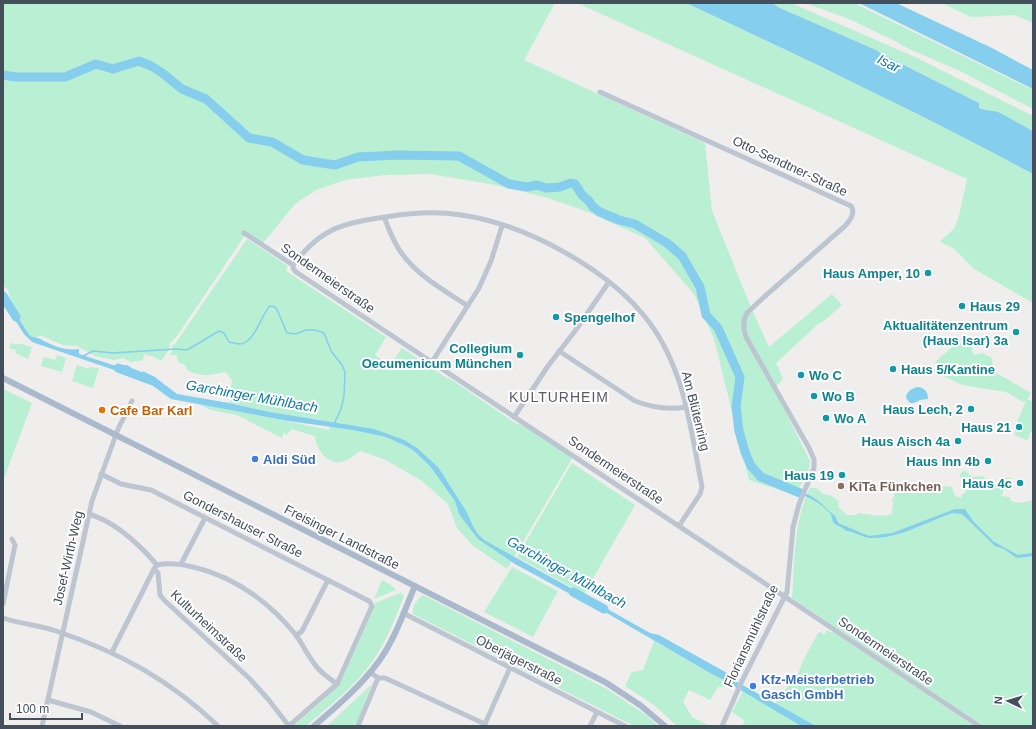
<svg xmlns="http://www.w3.org/2000/svg" width="1036" height="729" viewBox="0 0 1036 729" font-family="Helvetica,sans-serif">
<style>
.green{fill:#b9efd3}
.water{fill:#85ceed}
.lines{fill:none;stroke-linecap:round;stroke-linejoin:round}
.stream{stroke:#85ceed;stroke-width:1.5}
.river{stroke:#85ceed;stroke-width:9}
.minor{stroke:#bdc6d0;stroke-width:5}
.major{stroke:#abb9cd;stroke-width:6}
.culture-dot{fill:#0f9aa8;stroke:#fff;stroke-width:1.5}
.food-dot{fill:#e8710a;stroke:#fff;stroke-width:1.5}
.shop-dot{fill:#3f7fe0;stroke:#fff;stroke-width:1.5}
.education-dot{fill:#8d6e63;stroke:#fff;stroke-width:1.5}
.labels{text-anchor:middle;dominant-baseline:central;stroke-width:4;stroke-linejoin:round;paint-order:stroke}
.street-label{font-size:13px;fill:#454e5b;stroke:#fff}
.culture-label{font-size:13px;font-weight:bold;fill:#0d838f;stroke:#fff;text-anchor:end}
.food-label{font-size:13px;font-weight:bold;fill:#c56008;stroke:#fff;text-anchor:start}
.shop-label{font-size:13px;font-weight:bold;fill:#366cbe;stroke:#fff;text-anchor:start}
.education-label{font-size:13px;font-weight:bold;fill:#785e54;stroke:#fff;text-anchor:start}
.water-label{font-size:14px;font-style:italic;fill:#0978a9;stroke:#fff}
.neighbourhood-label{font-size:14px;letter-spacing:1px;fill:#595c62;stroke:#fff}
</style>
<rect width="100%" height="100%" fill="#f0eded"/>
<g class="green">
<path d="M3 3H555L524 60 705 143 712 211 752 310 769 347 832 294 842 305 824 321 818 324 776 363 783 379 774 389 810 461 809 470 795 495 749 480 714 339 694 294 645 238 588 212 545 197 496 185 430 174 385 175 345 180 316 190 295 204 273 231 263 243 245 235 177 336 170 343 169 350 161 361 154 357 144 354 143 360 131 362 123 358 114 360 95 356 77 346 63 345 40 335 36 338 30 336 15 313 8 290 3 285Z"/>
<path d="M577 3H686L867 89 971 141 1033 174V303L974 269 953 248C948 245 944 245 940 241L954 229 959 216 967 179Z"/>
<path d="M772 3H791L915 57 1033 116V131L993 111H985L979 108V103L884 55 876 50 780 8Z"/>
<path d="M805 3H854L1033 90V109L960 71 907 48 895 41 868 28 849 19Z"/>
<path d="M942 3H1032L1033 4V23L1015 15 971 17Z"/>
<path d="M247 239 288 266 286 271 386 337 375 355 390 365 402 348 448 379 449 378 515 423 526 426 573 457 507 569 472 545 457 528 448 504 422 481 386 460 360 451C353 456 349 460 341 462 328 465 315 448 315 436L292 429 286 435 284 432 282 438 237 415 211 410 198 404 241 411 289 421 288 424 290 422 329 430 331 422 270 412 229 403 232 399 230 395 232 381 226 372C211 375 202 377 188 371L185 365 179 363 176 355H169L172 352V345L175 344Z"/>
<path d="M958 342 973 348 972 351 974 355 982 353 992 358 993 371 1031 393 1027 400 1033 401V432L1031 431 1028 439 1026 440 1015 435V431L1022 432 1023 423 1017 422 1026 401 1023 402 1006 392 962 385 933 371 937 367 939 366 935 362Z"/>
<path d="M11 343 19 345V343L32 347 28 359 15 353 16 350 9 348Z"/>
<path d="M57 355 66 358 62 372 41 366 44 357 55 360Z"/>
<path d="M77 365 89 369 90 367 99 368 93 388 72 381Z"/>
<path d="M3 389 32 403 3 481Z"/>
<path d="M572 463 635 505 584 594 517 557Z"/>
<path d="M964 470 972 477 983 476 993 486 1004 482 1000 477 1011 478 1008 489 1004 490 1001 496 1010 497V500C1018 505 1025 502 1033 500V726H983L792 598C795 561 793 522 810 488H817L822 494C829 494 833 496 839 502L838 507 847 515H856L859 513C869 514 882 518 892 514L893 503 892 500 894 497V492L900 488 901 483 907 482 910 486 917 487 924 490 930 488 934 490 944 486 952 487 955 496 961 498 962 494 966 492 965 488 962 485 963 481 960 477 961 473Z"/>
<path d="M512 567 558 591 533 637 484 612Z"/>
<path d="M382 580 391 585 396 590 374 599Z"/>
<path d="M400 592 404 596C395 619 386 642 372 662 354 687 329 706 306 726H294L335 689 342 679 374 608 375 603 400 593Z"/>
<path d="M423 595 607 689 646 715 658 726H634L413 614C411 607 418 599 423 595Z"/>
<path d="M827 630 830 632H834L974 726H816L775 704 782 690H785L789 685H792L796 679 803 661 818 633 821 632 824 635Z"/>
<path d="M654 641 733 686 718 687 710 700 689 690 683 702 692 717 710 726H677L654 705 625 686 632 672 643 670Z"/>
<path d="M373 681 356 726H327L371 685Z"/>
<path d="M743 691 796 722 801 726H742L745 721 732 712Z"/>
</g>
<g class="water">
<path d="M686 3H772L780 8 876 50 884 55 979 103V108C986 111 991 110 998 112L1033 131V174C920 113 803 58 686 3Z"/>
<path d="M859 3H896L992 48 1033 70V89Z"/>
<path d="M13 306 15 313 30 336C34 338 38 337 42 340 53 346 66 351 79 349V354L116 366 126 365 131 367 129 375 32 342 24 334 8 309Z"/>
<path d="M143 371 156 378 177 394 229 403 270 412 374 429 404 440 417 448 438 467 466 511 473 526 477 533 484 540 585 596 583 601 515 564 478 539 459 514 455 501 430 466 413 450 404 445 386 437 353 430 289 421 171 399 142 378Z"/>
<path d="M918 387C925 388 928 392 928 399L920 400 914 403H910L906 398C906 392 912 388 918 387Z"/>
<path d="M789 488C806 493 815 496 827 509 832 514 836 515 838 523L869 536 892 533 955 509H965L973 521 993 541 998 544 1018 555 1033 553V556L1017 558 1004 549 995 546 962 514 953 513C926 522 899 539 870 538 861 537 854 531 846 531 842 526 836 526 833 522 832 519 832 516 830 513 819 501 804 495 789 490Z"/>
<path d="M595 602 650 633 659 635 727 673 732 679 746 687 816 726H801L727 682 710 673 605 612 592 606Z"/>
</g>
<g class="lines">
<path class="stream" d="M83 356 93 351 113 353 176 349 187 350 219 331 224 333 229 342C232 342 236 344 239 344 255 344 260 316 270 306L275 307 278 312 287 333 296 334 306 330H315L324 333 331 351 342 365 345 372 344 396 341 409 335 422 336 424"/>
<g class="river">
<path d="M3 75 16 77H65L96 64 113 69 139 61 151 66 161 72 182 89 206 99 249 138 272 142 303 160 335 165 358 157 398 155 459 156 509 184 527 187 537 185 546 188 560 187 571 183 575 184 582 195 589 201 593 207 600 212 619 220 635 224 667 243 682 256 700 287 706 315 718 328 740 377 736 407 739 431 745 452 751 466 761 477 800 493"/>
<path d="M3 296 16 317"/>
<path d="M118 368 153 381"/>
<path d="M573 592 604 609"/>
</g>
<g class="minor">
<path d="M600 92 851 206C856 213 850 220 845 226L764 297 747 313 744 320V329L746 337 809 448 814 459V468L799 504 793 527 787 592 742 681 722 726"/>
<path d="M384 217C389 229 393 241 400 251 417 276 444 290 468 306"/>
<path d="M244 233 293 265V268L296 272C525 422 751 575 979 726"/>
<path d="M293 265C321 228 342 223 386 217 410 213 436 211 461 215 526 224 610 270 649 322 685 370 691 431 702 487L700 494 679 526"/>
<path d="M559 351 635 401C653 408 668 410 686 407"/>
<path d="M432 362 479 288 491 261 502 226"/>
<path d="M514 417 548 366 575 331 609 282"/>
<path d="M101 474 121 484 151 490 369 601 371 604 372 606 337 684 289 726"/>
<path d="M89 514C116 522 139 544 157 565L154 569 158 573 160 595 165 601 249 678 268 699 289 726"/>
<path d="M181 564 205 518"/>
<path d="M157 565C169 562 181 564 193 567 235 577 269 602 296 635 303 645 308 656 316 666 321 673 329 678 337 684"/>
<path d="M3 604 15 545 12 539"/>
<path d="M403 613 625 726"/>
<path d="M3 618C20 624 39 625 56 631 119 652 170 680 218 726"/>
<path d="M296 636 302 631 328 580"/>
<path d="M112 652 154 569"/>
<path d="M370 672 378 678H385L485 724"/>
<path d="M48 700 91 712 120 726"/>
<path d="M42 726 92 501 118 429 132 401"/>
<path d="M358 726 378 678"/>
<path d="M484 726 510 668"/>
<path d="M590 726 597 712"/>
</g>
<g class="major">
<path d="M3 378 605 682 640 705 665 726"/>
<path d="M314 726C337 706 361 686 379 661 395 639 404 611 415 586"/>
</g>
</g>
<g class="culture-dot">
<circle cx="928" cy="273" r="4"/>
<circle cx="962" cy="306" r="4"/>
<circle cx="556" cy="317" r="4"/>
<circle cx="1016" cy="332" r="4"/>
<circle cx="520" cy="355" r="4"/>
<circle cx="893" cy="369" r="4"/>
<circle cx="801" cy="375" r="4"/>
<circle cx="814" cy="396" r="4"/>
<circle cx="971" cy="409" r="4"/>
<circle cx="826" cy="418" r="4"/>
<circle cx="1019" cy="427" r="4"/>
<circle cx="958" cy="441" r="4"/>
<circle cx="988" cy="461" r="4"/>
<circle cx="842" cy="475" r="4"/>
<circle cx="1020" cy="483" r="4"/>
</g>
<circle class="food-dot" cx="102" cy="410" r="4"/>
<g class="shop-dot">
<circle cx="255" cy="459" r="4"/>
<circle cx="753" cy="686" r="4"/>
</g>
<circle class="education-dot" cx="841" cy="486" r="4"/>
<g class="labels">
<g class="street-label">
<text transform="translate(790 166) rotate(25)">Otto-Sendtner-Straße</text>
<text transform="translate(328 278) rotate(35)">Sondermeierstraße</text>
<text transform="translate(696 411) rotate(76)">Am Blütenring</text>
<text transform="translate(616 470) rotate(34)">Sondermeierstraße</text>
<text transform="translate(243 524) rotate(27)">Gondershauser Straße</text>
<text transform="translate(342 537) rotate(27)">Freisinger Landstraße</text>
<text transform="translate(68 558) rotate(-77)">Josef-Wirth-Weg</text>
<text transform="translate(209 626) rotate(43)">Kulturheimstraße</text>
<text transform="translate(751 636) rotate(-65)">Floriansmühlstraße</text>
<text transform="translate(886 651) rotate(34)">Sondermeierstraße</text>
<text transform="translate(519 660) rotate(27)">Oberjägerstraße</text>
</g>
<g class="culture-label">
<text x="920" y="273">Haus Amper, 10</text>
<text x="970" y="306" text-anchor="start">Haus 29</text>
<text x="564" y="317" text-anchor="start">Spengelhof</text>
<text x="1008" y="325">Aktualitätenzentrum<tspan x="1008" dy="15">(Haus Isar) 3a</tspan></text>
<text x="512" y="348">Collegium<tspan x="512" dy="15">Oecumenicum München</tspan></text>
<text x="901" y="369" text-anchor="start">Haus 5/Kantine</text>
<text x="809" y="375" text-anchor="start">Wo C</text>
<text x="822" y="396" text-anchor="start">Wo B</text>
<text x="963" y="409">Haus Lech, 2</text>
<text x="834" y="418" text-anchor="start">Wo A</text>
<text x="1011" y="427">Haus 21</text>
<text x="950" y="441">Haus Aisch 4a</text>
<text x="980" y="461">Haus Inn 4b</text>
<text x="834" y="475">Haus 19</text>
<text x="1012" y="483">Haus 4c</text>
</g>
<g class="food-label">
<text x="110" y="410">Cafe Bar Karl</text>
</g>
<g class="shop-label">
<text x="263" y="459">Aldi Süd</text>
<text x="761" y="679">Kfz-Meisterbetrieb<tspan x="761" dy="15">Gasch GmbH</tspan></text>
</g>
<g class="education-label">
<text x="849" y="486">KiTa Fünkchen</text>
</g>
<g class="water-label">
<text transform="translate(889 63) rotate(26)">Isar</text>
<text transform="translate(252 396) rotate(10)">Garchinger Mühlbach</text>
<text transform="translate(567 572) rotate(29)">Garchinger Mühlbach</text>
</g>
<g class="neighbourhood-label">
<text x="559" y="397">KULTURHEIM</text>
</g>
</g>
<rect width="1036" height="729" fill="none" stroke="#454e5b" stroke-width="8"/>
<g transform="translate(1008 701) rotate(274)" stroke="#ffffff" stroke-width="3" paint-order="stroke">
<path d="M0-3L7 15L0 10L-7 15Z" fill="#454e5b"/>
<text y="-6" font-size="11" font-weight="bold" text-anchor="middle" fill="#454e5b">N</text>
</g>
<path d="M10 713v6h72v-6" fill="none" stroke="#454e5b" stroke-width="2"/>
<text x="16" y="713" font-size="12" fill="#454e5b" stroke="#ffffff" stroke-width="3" paint-order="stroke">100 m</text>
</svg>
